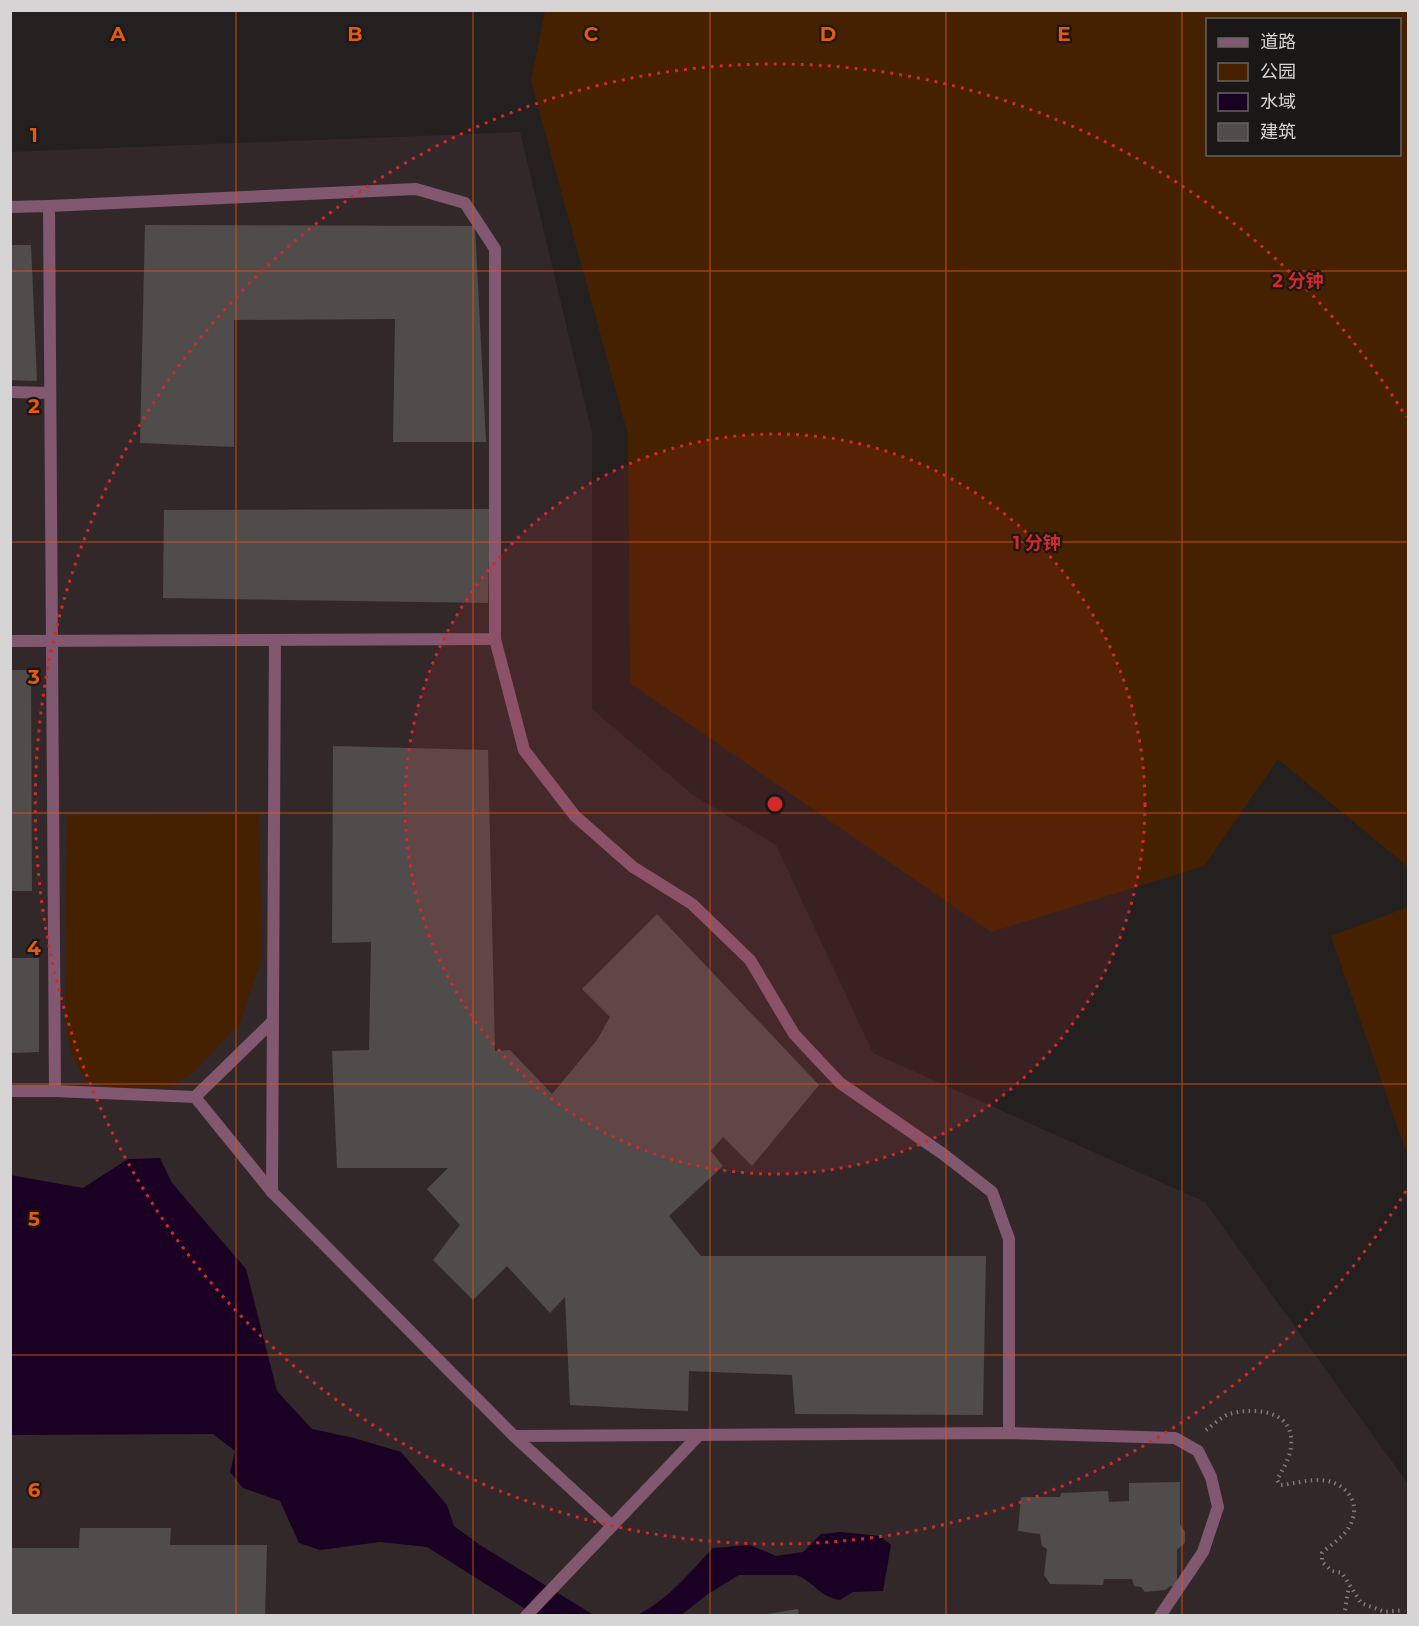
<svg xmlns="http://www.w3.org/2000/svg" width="1419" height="1626" viewBox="0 0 1419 1626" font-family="Montserrat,'Noto Sans SC',sans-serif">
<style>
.built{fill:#32282a}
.green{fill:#452100;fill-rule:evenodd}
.water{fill:#1a0023}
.building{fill:#504c4b}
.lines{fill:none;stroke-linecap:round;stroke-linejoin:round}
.path{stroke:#807c7d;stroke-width:4;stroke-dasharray:1.5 4.5;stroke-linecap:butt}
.service{stroke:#825770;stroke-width:12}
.minor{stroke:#825770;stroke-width:12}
.grid{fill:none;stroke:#e8590c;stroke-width:1.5;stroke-opacity:0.55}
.ring{fill:none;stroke:#d62828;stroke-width:3;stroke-dasharray:3 6}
.grid-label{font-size:20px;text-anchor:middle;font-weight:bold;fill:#e8590c;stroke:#1a1717;stroke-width:4.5;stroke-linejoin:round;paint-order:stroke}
.centre{fill:#d62828;stroke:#1a1717;stroke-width:3}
.ring-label{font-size:18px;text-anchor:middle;font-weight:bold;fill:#d62828;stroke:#1a1717;stroke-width:4.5;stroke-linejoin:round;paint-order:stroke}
</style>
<rect width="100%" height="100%" fill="#242020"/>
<path class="built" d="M520 132 592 433V709L693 795 776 845 873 1053 1205 1202 1408 1484V1615H11L10 152Z"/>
<g class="green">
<path d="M545 11H1408V867L1278 759 1204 866 991 932 630 683 628 435 531 81ZM1208 20H1400V154H1208Z"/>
<path d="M259 814 262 959 239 1025 189 1076 168 1087H107L85 1080 70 1052 65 1014 67 816Z"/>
<path d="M1408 907V1157L1331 936Z"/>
</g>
<g class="water">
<path d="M160 1158 172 1183 246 1269 277 1391 312 1429 354 1438 401 1452 447 1505 454 1526 480 1545 592 1614 597 1615H535L427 1547 380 1542 320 1550 299 1543 280 1501 243 1488 230 1472 235 1451 213 1434 11 1435 10 1175 83 1188 128 1159Z"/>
<path d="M841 1532 880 1536 891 1545 883 1591 853 1592 840 1600C817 1596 814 1581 796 1575H739L708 1594 681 1615H637C667 1601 690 1572 713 1548L750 1545 776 1556 803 1552 821 1534Z"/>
</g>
<g class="building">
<path d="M145 225 475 226 486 442H393L395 319 234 320V447L140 443Z"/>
<path d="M10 245H31L37 381 10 380Z"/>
<path d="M490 509 488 603 163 598 164 510Z"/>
<path d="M10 670H31L32 891H10Z"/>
<path d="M333 746 488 750 495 1051 510 1050 552 1094 597 1040 610 1017 582 989 657 914 819 1085 752 1166 723 1137 711 1151 723 1166 669 1216 701 1256H986L983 1415 795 1414 792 1375 689 1371 688 1411 570 1405 565 1297 550 1313 507 1266 473 1300 433 1260 460 1225 427 1189 448 1168H337L332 1051 369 1050 371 942 332 943Z"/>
<path d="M10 958H39V1052L10 1053Z"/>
<path d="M1180 1482V1524L1185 1532V1543L1177 1550V1586H1171L1165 1590 1145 1592 1141 1587 1134 1586 1132 1579H1104L1103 1585 1050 1584 1044 1575 1047 1549 1042 1546 1040 1534 1018 1531 1021 1497H1060L1061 1493 1108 1491 1109 1502 1129 1501V1483Z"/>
<path d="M80 1528H171L170 1545H267L265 1616H10V1548H79Z"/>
<path d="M798 1609 799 1616H767V1614Z"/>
</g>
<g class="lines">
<g class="path">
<path d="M1206 1430C1213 1425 1221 1417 1229 1414 1255 1407 1295 1410 1291 1446 1290 1458 1283 1469 1277 1480L1280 1485C1293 1484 1306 1480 1318 1480 1344 1480 1364 1502 1349 1527 1344 1537 1330 1545 1322 1553V1562L1332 1571 1342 1573 1361 1603 1385 1612 1404 1610"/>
<path d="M1344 1616 1349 1586"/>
</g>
<g class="service">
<path d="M10 207 49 206 55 1091H10"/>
<path d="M10 392 50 393"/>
<path d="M495 639 524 750 575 816 633 867 692 904 750 960 794 1034 840 1083 943 1154 992 1192 1009 1239V1433"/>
<path d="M10 641 495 639V249L465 203 416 189 49 206"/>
<path d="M55 1091 195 1097 272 1192 514 1436 1009 1433 1175 1438 1198 1451 1211 1477 1218 1507 1203 1552 1160 1616"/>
<path d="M195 1097 273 1021"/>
<path d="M514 1436 612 1526"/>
<path d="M526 1616 699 1435"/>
</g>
<path class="minor" d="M272 1192 275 640"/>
</g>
<path class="grid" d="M236 10V1616M473 10V1616M710 10V1616M946 10V1616M1182 10V1616M10 271H1408M10 542H1408M10 813H1408M10 1084H1408M10 1355H1408"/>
<circle cx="775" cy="804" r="370" fill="#d62828" fill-opacity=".12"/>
<g class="ring">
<circle cx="775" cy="804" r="370"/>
<path d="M1406 1191A740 740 0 1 1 1406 417"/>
</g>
<g class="grid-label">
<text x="118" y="41">A</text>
<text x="355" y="41">B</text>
<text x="591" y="41">C</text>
<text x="828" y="41">D</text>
<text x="1064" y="41">E</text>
<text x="34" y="142">1</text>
<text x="34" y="413">2</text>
<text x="34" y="684">3</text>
<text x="34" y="955">4</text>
<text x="34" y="1226">5</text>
<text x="34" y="1497">6</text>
</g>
<circle cx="775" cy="804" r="9" class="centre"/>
<g class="ring-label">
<text x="1298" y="287">2 分钟</text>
<text x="1037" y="549">1 分钟</text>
</g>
<rect width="1419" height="1626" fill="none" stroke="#d7d4d5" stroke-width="24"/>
<rect x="1206" y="18" width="195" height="138" fill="#1a1717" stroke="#666363" stroke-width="1.5"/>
<rect x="1218" y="38" width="30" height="9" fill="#825770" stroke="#666363" stroke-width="1.5"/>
<text x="1260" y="48" font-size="18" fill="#d7d4d5">道路</text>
<rect x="1218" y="63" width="30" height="18" fill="#452100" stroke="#666363" stroke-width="1.5"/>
<text x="1260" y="78" font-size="18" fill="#d7d4d5">公园</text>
<rect x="1218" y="93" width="30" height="18" fill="#1a0023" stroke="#666363" stroke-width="1.5"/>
<text x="1260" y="108" font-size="18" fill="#d7d4d5">水域</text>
<rect x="1218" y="123" width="30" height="18" fill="#504c4b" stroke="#666363" stroke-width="1.5"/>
<text x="1260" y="138" font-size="18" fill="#d7d4d5">建筑</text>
</svg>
